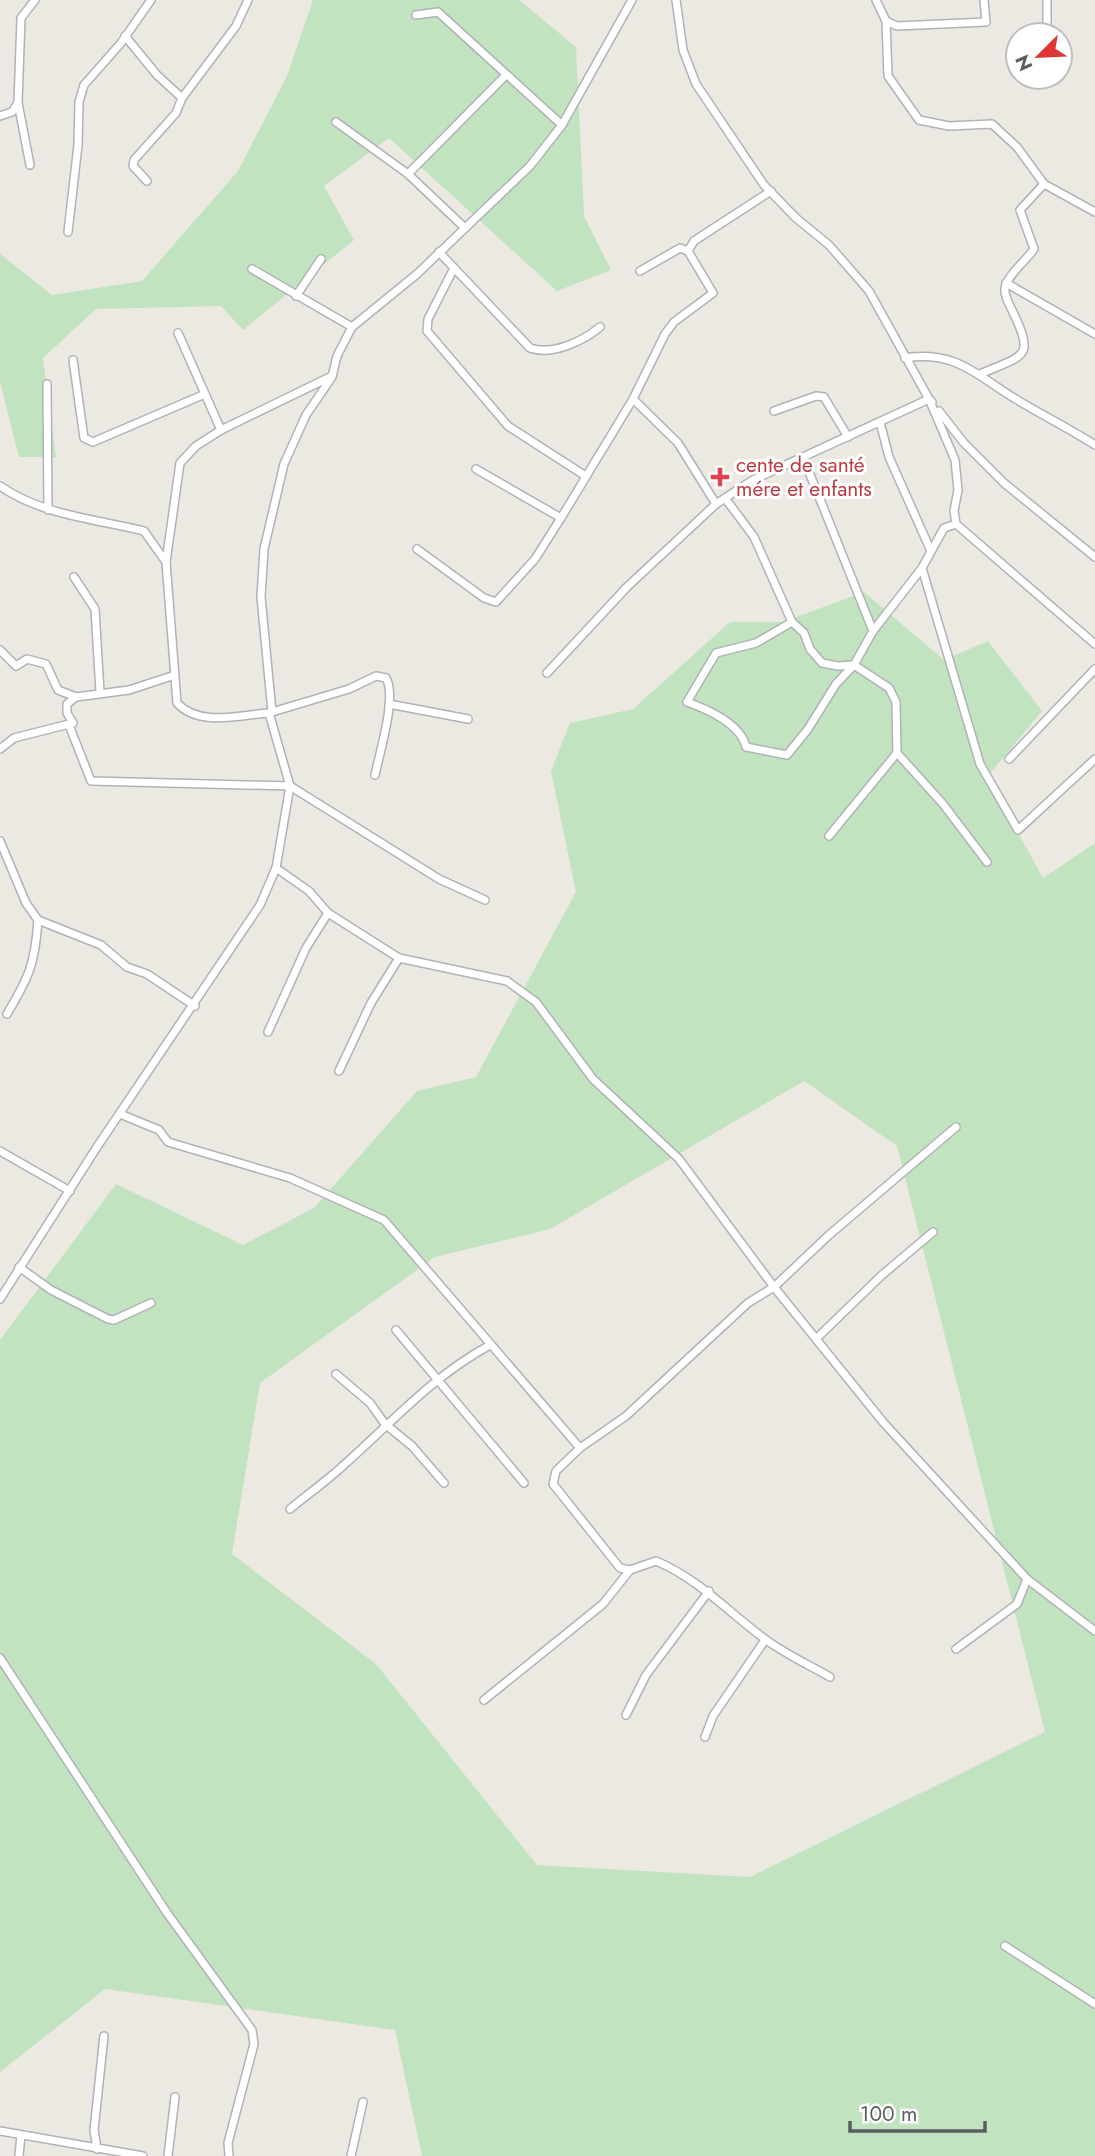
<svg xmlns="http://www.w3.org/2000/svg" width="1095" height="2156" viewBox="0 0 1095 2156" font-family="Jost,sans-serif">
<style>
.green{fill:#c2e3bf;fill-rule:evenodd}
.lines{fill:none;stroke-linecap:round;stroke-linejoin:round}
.street-casing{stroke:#afb3b7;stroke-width:10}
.street{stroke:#fff;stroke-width:7}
.health-dot{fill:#e0444e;stroke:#fff;stroke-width:2.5}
.labels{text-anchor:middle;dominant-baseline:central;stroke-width:6;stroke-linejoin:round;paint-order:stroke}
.health-label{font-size:21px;fill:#be3a42;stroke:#fff;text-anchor:start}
</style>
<rect width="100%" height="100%" fill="#ece9e2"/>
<g class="green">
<path d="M313 0H519L576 47 584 216 611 270 557 291 389 138 324 186 354 240 243 330 221 306 96 309 43 358 56 457H19L0 382V254L52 295 142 281 238 171 287 76Z"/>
<path d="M864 592 944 660 988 641 1042 711 987 777 1043 878 1095 843V2156H422L395 2030 105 1989 0 2072V1340L116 1184 243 1245 314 1208 417 1091 476 1077 576 892 551 771 570 723 633 709 730 622H783ZM804 1081 897 1146 1045 1732 750 1877 537 1865 376 1664 232 1554 260 1383 435 1257 550 1229Z"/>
</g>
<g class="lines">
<defs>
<g id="street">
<path d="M676 0 683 50 696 84 764 185 796 218 829 245 869 291 929 399 955 460 958 490 954 511 956 524 1095 644"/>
<path d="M876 0 886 21 897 26 986 22 984 0"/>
<path d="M1047 0V35"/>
<path d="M416 15 438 12 562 125"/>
<path d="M886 21 888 76 919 120 949 126 992 124 1017 147 1044 184 1020 210 1034 249C1026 261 1008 274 1005 288 1004 295 1008 302 1011 308 1035 358 1027 354 980 374"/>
<path d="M125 36 157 75 182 98"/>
<path d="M18 103 30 165"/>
<path d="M0 116 12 112 18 103 21 18 35 0"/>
<path d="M336 122 408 174 465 228"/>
<path d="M408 174 506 75"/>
<path d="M147 181 133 166 134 160 176 113 182 98 236 26 248 0"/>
<path d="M1044 184 1095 212"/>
<path d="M68 232 78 145 79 102 84 85 121 43 151 0"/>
<path d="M688 251 694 241 771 191"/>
<path d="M439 252 530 348C552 356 583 341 600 327"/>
<path d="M454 268 428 319 427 331 508 426 584 475"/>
<path d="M252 269 352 327"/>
<path d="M640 271 680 248 688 251"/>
<path d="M1006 283 1095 334"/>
<path d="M296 296 321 259"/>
<path d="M178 333 221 430"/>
<path d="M905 358C958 350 978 377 1019 401 1044 416 1070 429 1095 445"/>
<path d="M73 360 84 438 93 442 205 394"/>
<path d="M47 384 48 510"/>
<path d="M633 399 678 443 716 504"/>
<path d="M774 411 816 396 824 397 848 437"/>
<path d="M939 411 964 443 1004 483 1095 557"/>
<path d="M880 422 889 457 930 549"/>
<path d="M803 457 873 631"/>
<path d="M476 469 561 518"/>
<path d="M0 486C42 515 95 519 144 531L166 562"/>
<path d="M725 498 754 537 792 622 804 633 810 649 822 663 838 666 854 665 889 688 896 702 897 753 829 836"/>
<path d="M956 524 944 528 922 568 980 764 1018 830 1095 759"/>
<path d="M417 549 484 598 496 602 535 559 561 518 633 399 665 334 674 322 713 293 688 251"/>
<path d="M74 577 95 609 100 692"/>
<path d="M792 622 756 643 716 653 687 702C707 709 741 724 746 747L787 755 808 729 836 684 854 665 873 631 922 568"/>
<path d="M0 650 16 666 27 659 46 664 58 690 76 697 129 690 172 676"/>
<path d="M547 673 627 587 716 504 753 480 929 399 932 402"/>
<path d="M389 704 468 719"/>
<path d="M272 712 349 689 376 676 386 678C397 697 380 751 375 775"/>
<path d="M269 713C239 715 199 727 177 703L166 562 180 463 196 446 221 430 330 377"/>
<path d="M69 725 91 781 290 786 439 879 485 900"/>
<path d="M0 749 14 738 73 723 67 713V704L76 697"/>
<path d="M897 753 943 804 987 862"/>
<path d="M1009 759 1095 669"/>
<path d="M0 841 26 903 38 920 101 945 127 967 147 974 195 1006"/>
<path d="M276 868 309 891 328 913 399 958 507 981 536 1002 593 1079 679 1159 774 1287 883 1422 1027 1579 1095 1631"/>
<path d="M7 1014C29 977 35 964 38 920"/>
<path d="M268 1032 306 948 328 913"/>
<path d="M339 1071 371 1003 399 958"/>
<path d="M120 1114 159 1130 168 1142 290 1178 384 1220 580 1448"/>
<path d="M0 1151 70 1191"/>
<path d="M19 1267 51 1290 108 1319 114 1320 151 1303"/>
<path d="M0 1299 97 1147 260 905 276 868 290 786 269 713 272 712 261 597 264 549 284 464 306 415 332 377 337 356 352 327 417 274 530 166 562 125 632 0"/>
<path d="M396 1330 524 1483"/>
<path d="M817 1338 882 1275 933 1232"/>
<path d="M336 1374 370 1403 385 1424 412 1446 444 1483"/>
<path d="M290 1509C308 1494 328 1480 345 1464 392 1422 433 1376 490 1345"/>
<path d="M956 1649 1017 1604 1027 1579"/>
<path d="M0 1658 167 1913 252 2030 254 2044 228 2143 229 2156"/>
<path d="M830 1677C809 1665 785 1654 765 1639 728 1612 699 1579 656 1561L630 1570 620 1568 553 1484 556 1471 580 1448 626 1416 748 1303 774 1287 829 1235 956 1127"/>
<path d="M484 1700 603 1604 630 1570"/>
<path d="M626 1715 646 1675 709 1591"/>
<path d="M705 1737 713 1716 765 1640"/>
<path d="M1005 1946 1095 2004"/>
<path d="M0 2131 143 2156"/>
<path d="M97 2149 94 2130 104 2036"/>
<path d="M19 2156 21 2135"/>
<path d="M168 2156 175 2097"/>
<path d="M351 2156 363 2102"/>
</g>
</defs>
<use href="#street" class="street-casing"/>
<use href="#street" class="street"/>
</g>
<path class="health-dot" d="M716.5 466.5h7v7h7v7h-7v7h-7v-7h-7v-7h7z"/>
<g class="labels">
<g class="health-label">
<text x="736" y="465">cente de santé<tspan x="736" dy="24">mére et enfants</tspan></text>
</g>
</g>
<g transform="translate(1039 56) rotate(246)"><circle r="33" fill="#ffffff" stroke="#bdbfc0" stroke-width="2"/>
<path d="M0-5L12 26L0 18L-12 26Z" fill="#df3635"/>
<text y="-10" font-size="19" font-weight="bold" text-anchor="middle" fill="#5a5e62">N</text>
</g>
<path d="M850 2121v10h135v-10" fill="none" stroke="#5a5e62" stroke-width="3.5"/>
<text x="860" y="2121" font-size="21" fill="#5a5e62" stroke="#ffffff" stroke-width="5" paint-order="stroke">100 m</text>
</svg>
